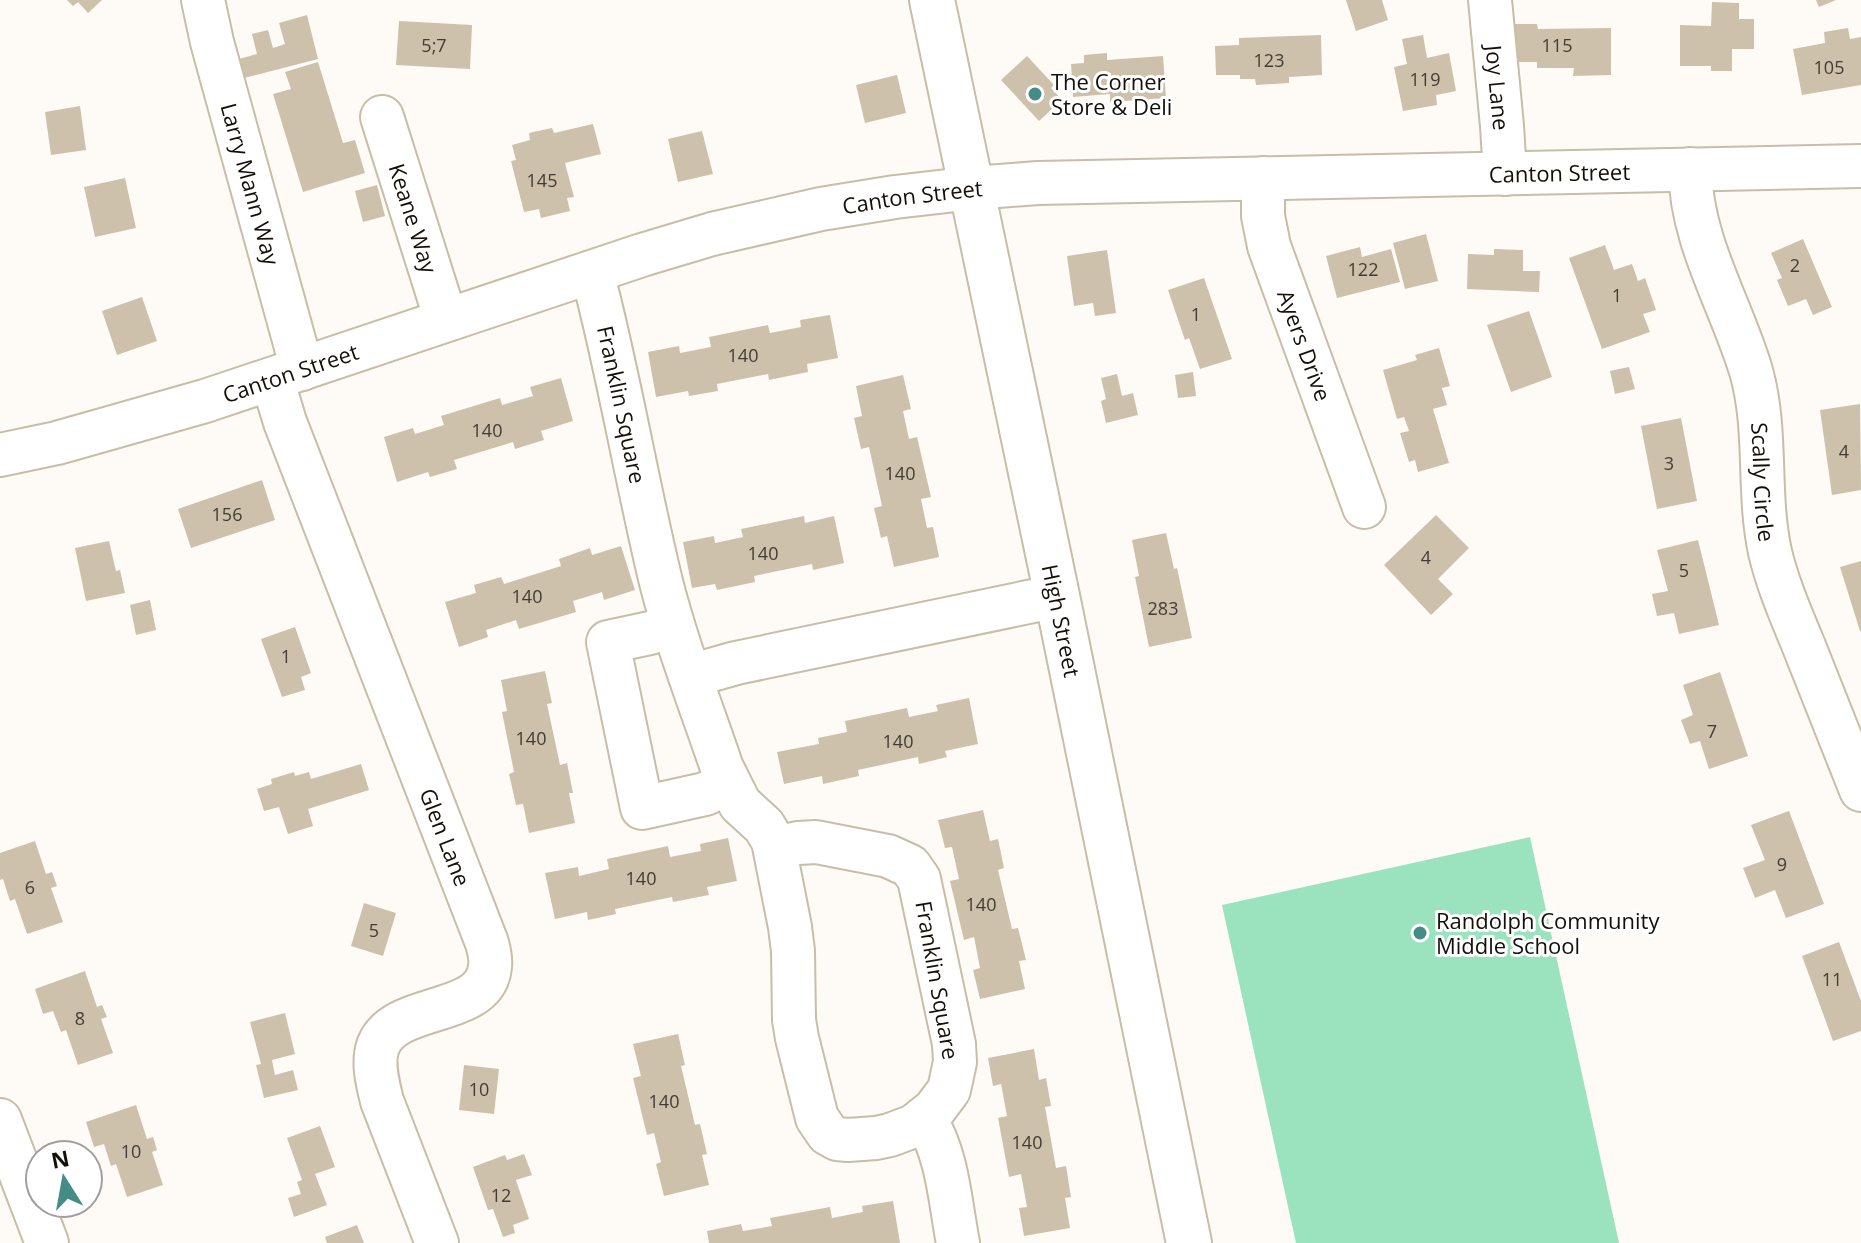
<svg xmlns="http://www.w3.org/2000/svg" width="1861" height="1243" viewBox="0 0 1861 1243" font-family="'Open Sans',sans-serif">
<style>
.green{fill:#9be2be}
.building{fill:#cdc1ab}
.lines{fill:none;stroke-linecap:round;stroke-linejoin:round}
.minor-casing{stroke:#c8bda7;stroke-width:46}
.major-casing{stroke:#c8bda7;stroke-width:48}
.minor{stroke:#fff;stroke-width:42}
.major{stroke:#fff;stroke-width:44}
.poi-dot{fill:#458c86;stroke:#fff;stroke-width:3}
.labels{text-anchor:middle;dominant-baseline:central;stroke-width:6;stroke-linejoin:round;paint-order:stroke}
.number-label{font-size:18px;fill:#423c32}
.poi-label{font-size:22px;fill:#141009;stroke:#fff;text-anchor:start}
.street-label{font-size:22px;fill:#141009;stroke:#fff}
</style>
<rect width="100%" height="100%" fill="#fefbf7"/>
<path class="green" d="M1530 837 1619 1243H1296L1222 905Z"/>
<g class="building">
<path d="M67 0H102L88 13 78 2 73 6Z"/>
<path d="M1346 0H1382L1388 20 1356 31Z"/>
<path d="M1816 0H1836L1819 7Z"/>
<path d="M1712 2 1739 3V19H1754V49H1732V71H1711V66H1680V25L1711 26Z"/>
<path d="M307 15 318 59 244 78 239 59 257 54 252 34 268 30 273 48 285 44 279 23Z"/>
<path d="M399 21 472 25 470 69 396 65Z"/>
<path d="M1504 24H1537L1538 29 1611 28V75L1573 76 1574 68H1537V62H1504Z"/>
<path d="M1848 28 1850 39 1861 37V85L1802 95 1793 49 1825 43 1824 32Z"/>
<path d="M1321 35 1322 75 1289 77V83L1256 85 1255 79H1240V75H1216L1215 46 1239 45V38Z"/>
<path d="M1423 35 1427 58 1449 53 1456 91 1436 95 1437 105 1403 111 1394 67 1407 64 1402 39Z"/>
<path d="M1107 53V60L1163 56 1166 98 1110 102V94L1073 97 1071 64 1084 63V55Z"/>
<path d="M1027 56 1054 85 1051 88 1062 100 1039 121 1001 80Z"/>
<path d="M318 62 343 143 355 140 365 173 303 192 273 94 291 89 285 72Z"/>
<path d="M897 75 906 113 865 123 856 85Z"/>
<path d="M80 106 86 150 51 155 45 112Z"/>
<path d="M593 124 601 154 565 163 574 197 567 198 570 211 541 218 539 209 524 212 511 161 516 160 512 145 530 140 529 133 552 128 554 133Z"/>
<path d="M702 131 713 174 678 182 668 139Z"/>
<path d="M125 178 136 228 95 237 84 187Z"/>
<path d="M377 185 385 216 363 222 355 191Z"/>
<path d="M1426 234 1438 281 1405 289 1393 243Z"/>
<path d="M1803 239 1832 307 1813 315 1806 299 1788 306 1777 280 1782 278 1771 253Z"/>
<path d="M1605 245 1614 270 1632 264 1638 281 1645 278 1656 310 1643 314 1650 332 1602 349 1569 258Z"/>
<path d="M1360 247 1362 257 1391 249 1400 282 1337 298 1326 256Z"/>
<path d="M1494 249 1523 250V271H1540L1539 292 1467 289 1468 254 1494 255Z"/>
<path d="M1107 250 1116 313 1095 316 1093 303 1074 306 1067 256Z"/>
<path d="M1204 278 1232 359 1200 369 1189 338 1185 340 1168 290Z"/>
<path d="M142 297 157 341 117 355 102 311Z"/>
<path d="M1529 311 1552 377 1511 392 1487 325Z"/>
<path d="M830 315 838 358 807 364 808 372 769 380 768 374 717 384 718 391 689 396 688 391 656 397 648 352 679 346 680 353 711 347 709 337 768 325 770 333 801 327 800 320Z"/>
<path d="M1439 348 1450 386 1442 388 1447 405 1433 409 1449 463 1418 472 1415 460 1409 462 1400 433 1409 431 1404 417 1397 419 1383 370 1417 360 1415 355Z"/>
<path d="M1629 367 1635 389 1615 394 1610 371Z"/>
<path d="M1193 372 1196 396 1178 398 1175 375Z"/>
<path d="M1117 374 1122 396 1133 393 1138 415 1106 423 1101 401 1106 399 1101 378Z"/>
<path d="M903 375 911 409 903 411 909 439 917 437 931 497 921 499 927 528 933 527 939 557 894 567 887 536 881 538 874 508 882 506 869 447 861 449 854 418 862 416 856 386Z"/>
<path d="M561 378 573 421 541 431 544 440 515 449 513 442 454 460 457 469 430 477 428 472 397 482 384 437 413 428 415 434 444 425 441 416 500 398 502 405 533 396 530 387Z"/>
<path d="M1860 404 1861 490 1832 495 1820 410Z"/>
<path d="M1681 418 1697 501 1657 509 1641 426Z"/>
<path d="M262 480 275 520 191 548 178 509Z"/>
<path d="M1436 515 1469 548 1438 579 1453 594 1431 615 1384 565Z"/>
<path d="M804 516 805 523 834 516 844 563 813 570 812 564 754 576 755 582 717 590 715 584 692 588 683 542 714 536 715 543 743 537 741 529Z"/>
<path d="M1166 533 1174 569 1177 568 1192 638 1149 647 1135 577 1139 576 1132 540Z"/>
<path d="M1698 540 1719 625 1679 634 1674 613 1657 616 1652 594 1668 591 1657 550Z"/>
<path d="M109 541 116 571 120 570 125 593 86 601 75 548Z"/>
<path d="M621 546 635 590 604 600 602 592 573 601 576 612 519 629 516 620 486 630 488 637 459 647 445 602 476 593 474 585 501 577 504 584 561 566 559 559 590 548 592 555Z"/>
<path d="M1861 561V631H1860L1840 567Z"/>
<path d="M150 600 156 630 136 635 130 605Z"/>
<path d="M295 627 311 673 301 677 305 690 282 697 261 639Z"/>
<path d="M545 671 552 703 547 704 560 765 567 763 573 793H569L575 823 529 833 523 804 516 805 509 774 514 772 502 712 507 711 501 680Z"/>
<path d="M1720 672 1748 756 1709 769 1700 741 1690 744 1681 720 1693 715 1683 685Z"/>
<path d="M969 698 978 744 945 751 947 757 919 764 918 757 858 770 859 776 823 784 822 776 784 784 777 752 819 744 818 738 847 732 845 721 907 708 909 717 938 711 936 705Z"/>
<path d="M361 764 369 790 308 809 313 826 288 834 279 807 264 811 257 789 272 784 271 779 294 772 295 776 309 772 311 779Z"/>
<path d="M983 810 990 841 998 839 1004 868 998 870 1012 929 1018 928 1026 960 1019 961 1025 989 980 999 973 970 980 968 974 937 964 940 950 881 959 879 952 847 945 848 938 820Z"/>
<path d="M1789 811 1824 904 1786 918 1775 890 1755 898 1743 868 1765 860 1751 825Z"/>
<path d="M728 838 737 881 707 887 709 895 673 902 672 897 615 909 616 914 588 920 587 912 555 919 545 873 578 867 579 876 609 869 607 859 668 846 670 857 701 851 700 844Z"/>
<path d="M35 841 46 874 52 872 57 886 51 888 63 922 27 934 15 899 10 901 3 879 0 880V853Z"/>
<path d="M364 903 396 913 383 956 351 946Z"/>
<path d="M1839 942 1861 1001V1031L1833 1041 1802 956Z"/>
<path d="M85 971 97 1007 102 1005 107 1017 101 1019 113 1053 78 1065 66 1030 61 1032 53 1011 43 1014 35 989Z"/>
<path d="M285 1013 295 1054 272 1060 275 1075 293 1070 298 1090 264 1098 256 1065 261 1064 250 1022Z"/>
<path d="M678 1034 685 1065 681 1066 695 1125 700 1124 707 1154 702 1155 709 1185 664 1196 656 1164 661 1162 654 1133 647 1135 633 1078 641 1076 633 1044Z"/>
<path d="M1034 1049 1039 1080 1046 1078 1051 1106 1045 1107 1056 1168 1066 1166 1071 1197 1065 1198 1070 1228 1024 1236 1019 1208 1027 1207 1021 1174 1009 1177 998 1118 1007 1116 1001 1084 993 1086 988 1058Z"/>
<path d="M464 1065 499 1069 494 1114 459 1110Z"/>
<path d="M136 1105 147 1139 153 1137 157 1150 152 1152 163 1185 127 1197 116 1164 111 1166 104 1144 94 1147 86 1122Z"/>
<path d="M320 1126 335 1167 315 1174 327 1205 294 1217 288 1198 301 1194 297 1182 302 1180 287 1138Z"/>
<path d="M524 1154 532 1175 516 1180 529 1219 513 1225 515 1233 503 1237 493 1209 488 1210 473 1167 505 1155 507 1160Z"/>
<path d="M893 1201 900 1243H709L707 1231 741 1224 743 1231 772 1226 770 1218 830 1207 832 1218 863 1212 862 1206Z"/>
<path d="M357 1225 364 1243H327L325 1237Z"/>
</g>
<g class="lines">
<defs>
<g id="minor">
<path id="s1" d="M203 0 212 42 302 369"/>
<path id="s2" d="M1490 0 1502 126 1505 174"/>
<path id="s3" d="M382 117 446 320"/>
<path id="s4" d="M1690 169C1691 242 1731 304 1751 371 1768 431 1757 492 1770 552 1778 586 1792 617 1805 649 1824 696 1842 743 1861 790"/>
<path id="s5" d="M1263 178V216L1269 246 1364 507"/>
<path id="s6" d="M592 272C619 374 636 479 661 582 677 645 701 706 722 768L740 804 764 826 773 841 790 927 793 951 794 1020 797 1038 817 1118 828 1134 837 1139 848 1140 876 1138 890 1135 914 1126 934 1110 949 1090 955 1062 954 1044 919 879 910 866 888 856 816 842 798 843 775 848"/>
<path id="s7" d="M272 379 285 422 487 943C489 950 491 959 490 967 485 1018 395 1001 378 1046 372 1063 378 1085 382 1101L437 1243"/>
<path id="s8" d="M0 455 57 443 205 401 642 255 712 234 821 209 895 197 973 188 1038 183 1861 166"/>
<path d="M673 626 650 633 608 642 642 808 705 794 728 783"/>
<path d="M690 676 736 663 1057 596"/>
<path d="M925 1119C948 1155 950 1202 958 1243"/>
<path d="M0 1120 47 1243"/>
</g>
<g id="major">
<path id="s9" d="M932 0 1057 596 1189 1243"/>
</g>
</defs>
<use href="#minor" class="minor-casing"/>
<use href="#major" class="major-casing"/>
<use href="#minor" class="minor"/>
<use href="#major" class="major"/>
</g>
<g class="poi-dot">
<circle cx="1035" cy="94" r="8"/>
<circle cx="1420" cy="933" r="8"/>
</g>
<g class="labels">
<g class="number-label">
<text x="434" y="45">5;7</text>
<text x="1557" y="45">115</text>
<text x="1269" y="60">123</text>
<text x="1829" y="67">105</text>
<text x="1425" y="79">119</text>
<text x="542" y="180">145</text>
<text x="1795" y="265">2</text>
<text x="1363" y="269">122</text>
<text x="1617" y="295">1</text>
<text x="1196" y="314">1</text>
<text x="743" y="355">140</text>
<text x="487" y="430">140</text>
<text x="1844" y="451">4</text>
<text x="1669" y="463">3</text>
<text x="900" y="473">140</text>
<text x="227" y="514">156</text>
<text x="763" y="553">140</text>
<text x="1426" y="557">4</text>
<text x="1684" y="570">5</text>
<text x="527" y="596">140</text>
<text x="1163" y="608">283</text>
<text x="286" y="656">1</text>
<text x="1712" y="731">7</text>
<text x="531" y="738">140</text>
<text x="898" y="741">140</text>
<text x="1782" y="864">9</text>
<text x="641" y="878">140</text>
<text x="30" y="887">6</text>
<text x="981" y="904">140</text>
<text x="374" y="930">5</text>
<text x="1832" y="979">11</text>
<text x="80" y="1018">8</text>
<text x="479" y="1089">10</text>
<text x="664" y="1101">140</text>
<text x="1027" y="1142">140</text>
<text x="131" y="1151">10</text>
<text x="501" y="1195">12</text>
</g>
<g class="poi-label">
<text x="1051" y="81">The Corner<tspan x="1051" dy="25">Store &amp; Deli</tspan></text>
<text x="1436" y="920">Randolph Community<tspan x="1436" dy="25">Middle School</tspan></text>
</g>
<g class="street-label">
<text stroke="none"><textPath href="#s2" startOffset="88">Joy Lane</textPath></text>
<text stroke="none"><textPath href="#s8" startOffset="1598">Canton Street</textPath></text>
<text stroke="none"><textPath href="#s1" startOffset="190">Larry Mann Way</textPath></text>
<text stroke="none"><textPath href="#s8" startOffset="950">Canton Street</textPath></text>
<text stroke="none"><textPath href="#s3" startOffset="106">Keane Way</textPath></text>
<text stroke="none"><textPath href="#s5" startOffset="174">Ayers Drive</textPath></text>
<text stroke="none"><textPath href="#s8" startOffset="302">Canton Street</textPath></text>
<text stroke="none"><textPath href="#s6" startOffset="136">Franklin Square</textPath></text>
<text stroke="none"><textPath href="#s4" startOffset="324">Scally Circle</textPath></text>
<text stroke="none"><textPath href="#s9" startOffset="634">High Street</textPath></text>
<text stroke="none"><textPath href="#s7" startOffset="490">Glen Lane</textPath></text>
<text transform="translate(938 980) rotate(80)">Franklin Square</text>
</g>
</g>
<g transform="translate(64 1179) rotate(349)"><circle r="38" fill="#ffffff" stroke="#a19f9d" stroke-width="2"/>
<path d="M0-6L14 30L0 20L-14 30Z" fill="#458c86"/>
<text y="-12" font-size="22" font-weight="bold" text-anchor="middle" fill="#141009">N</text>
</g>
</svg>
